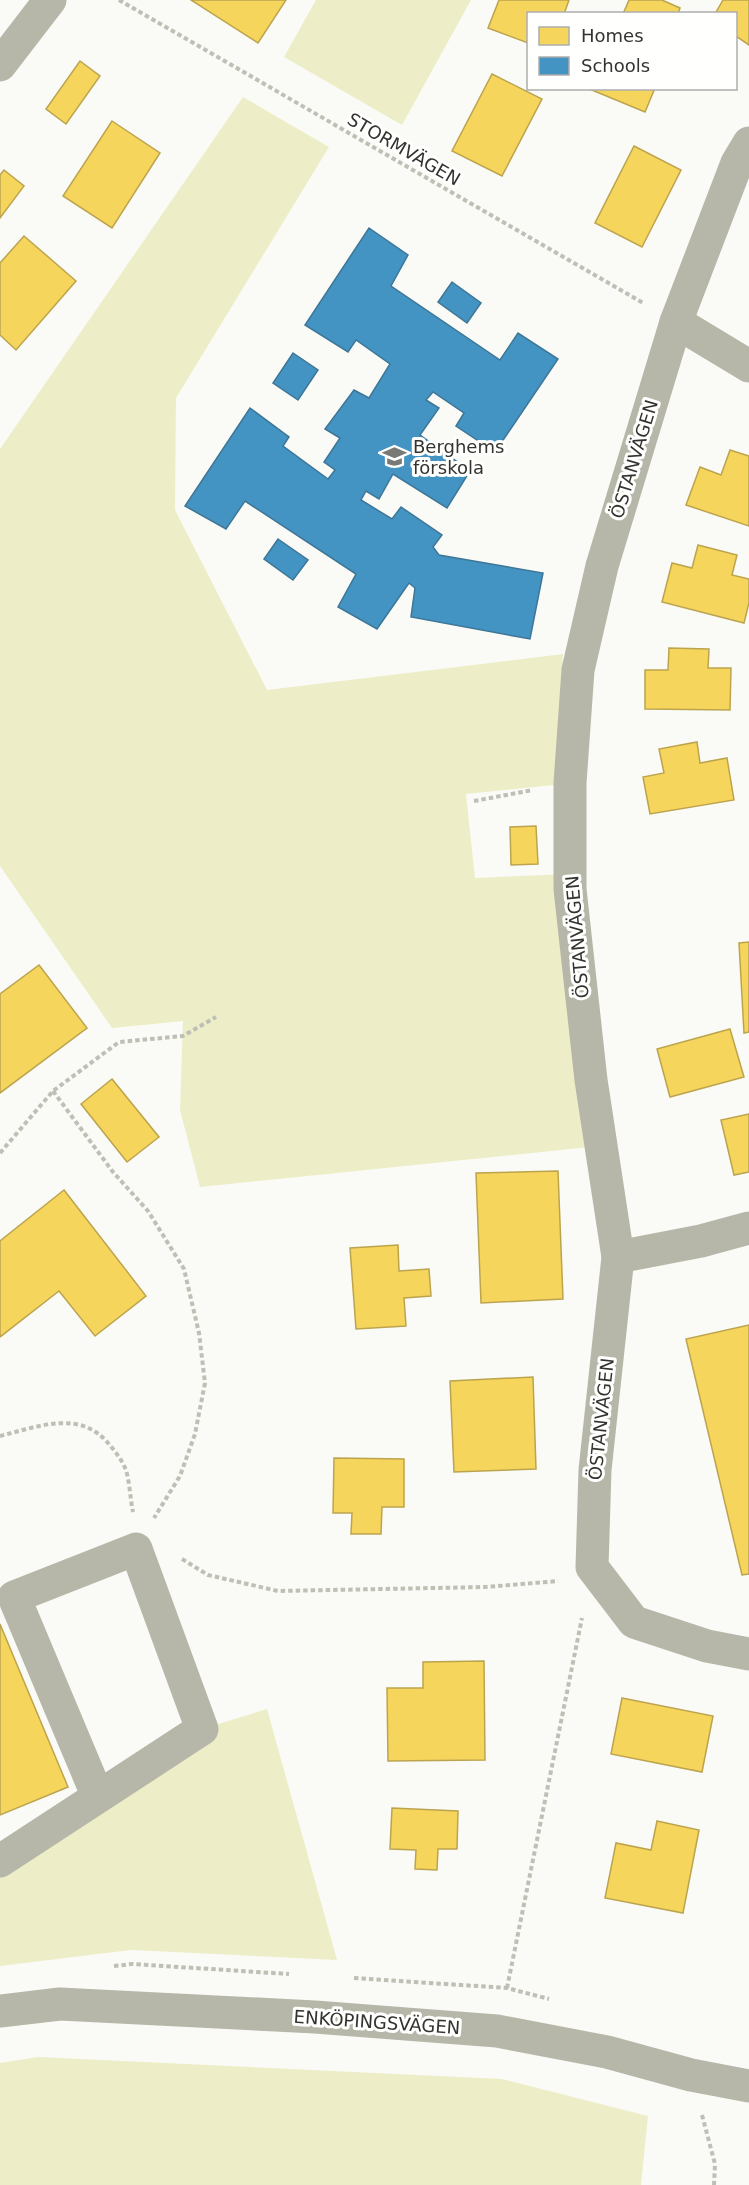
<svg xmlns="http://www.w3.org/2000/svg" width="749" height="2185" viewBox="0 0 749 2185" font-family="'DejaVu Sans',sans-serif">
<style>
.green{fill:#edeec8}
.homes{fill:#f6d55c;stroke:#bca44f;stroke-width:1.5}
.schools{fill:#4393c3;stroke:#3e7697;stroke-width:1.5}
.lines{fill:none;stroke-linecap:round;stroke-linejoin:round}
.path{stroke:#bebfb5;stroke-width:4;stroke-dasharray:4.5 3;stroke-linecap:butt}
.minor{stroke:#b7b7a9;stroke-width:33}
.labels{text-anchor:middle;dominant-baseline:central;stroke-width:6;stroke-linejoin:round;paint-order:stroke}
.street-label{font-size:18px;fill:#333330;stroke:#fffffe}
.poi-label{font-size:18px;fill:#333330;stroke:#fffffe;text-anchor:start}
</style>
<rect width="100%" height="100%" fill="#fafbf6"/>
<g class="green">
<path d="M316 0H471L402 125 284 57Z"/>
<path d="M243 97 329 147 176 398 175 510 267 690 563 654 554 785 466 794 475 878 570 874 600 1146 200 1187 180 1110 183 1021 112 1028 0 866V449Z"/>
<path d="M267 1709 337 1960 131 1950 0 1966V1861L202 1729Z"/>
<path d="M38 2057 502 2079 648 2116 641 2185H0V2063Z"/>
</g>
<g class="homes">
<path d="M191 0H286L258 43Z"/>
<path d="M499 0H569L564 14H528V43L488 28Z"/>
<path d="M629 0H662L680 8 678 14H623Z"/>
<path d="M723 0H749V45L736 36V14H715Z"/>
<path d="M80 61 100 76 66 124 46 109Z"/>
<path d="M492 74 542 99 502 176 452 151Z"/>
<path d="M587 88H655L645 112Z"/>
<path d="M112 121 160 153 112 228 63 196Z"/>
<path d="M634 146 681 170 642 247 595 223Z"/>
<path d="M4 170 24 186 0 218V175Z"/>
<path d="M24 236 76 281 16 350 0 335V263Z"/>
<path d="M730 450 749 456V526L686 505 700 467 721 475Z"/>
<path d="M698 545 737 555 732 575 749 579V603L744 623 662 602 672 563 692 568Z"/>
<path d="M669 648 709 649 708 668H731L730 710 645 709V670H668Z"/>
<path d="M697 742 700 763 727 758 734 800 650 814 643 777 664 773 659 749Z"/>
<path d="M536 826 538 864 511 865 510 827Z"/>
<path d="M749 942V1032L744 1033 739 943Z"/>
<path d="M39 965 87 1028 0 1093V994Z"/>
<path d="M730 1029 744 1077 670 1097 657 1049Z"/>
<path d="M112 1079 159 1137 127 1162 81 1104Z"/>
<path d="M749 1114V1172L734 1175 721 1120Z"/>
<path d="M558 1171 563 1299 481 1303 476 1173Z"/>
<path d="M64 1190 146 1296 95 1336 59 1291 0 1337V1241Z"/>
<path d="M398 1245 399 1271 429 1269 431 1296 404 1298 406 1326 356 1329 350 1248Z"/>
<path d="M749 1325V1574L742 1575 686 1339Z"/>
<path d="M533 1377 536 1469 454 1472 450 1381Z"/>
<path d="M334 1458 404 1459V1507H382L381 1534H351L352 1513H333Z"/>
<path d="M0 1624 68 1787 0 1815Z"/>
<path d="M484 1661 485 1760 388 1761 387 1688H423V1662Z"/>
<path d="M622 1698 713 1716 702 1772 611 1754Z"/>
<path d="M392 1808 458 1811 457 1849H438L437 1870 415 1869 416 1850 390 1849Z"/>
<path d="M657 1821 699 1830 683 1913 605 1898 616 1843 651 1850Z"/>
</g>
<g class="schools">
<path d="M369 228 408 255 391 286 500 360 518 333 558 359 495 452 456 426 464 413 433 392 426 400 439 408 420 435 470 471 447 508 393 474 379 499 366 491 361 500 392 519 401 507 442 535 433 547 439 555 543 573 530 639 411 617 415 588 409 583 377 629 338 607 356 574 245 501 226 529 185 506 250 408 289 437 283 446 328 479 335 470 324 462 340 438 325 429 354 390 369 398 390 364 356 340 348 352 305 325Z"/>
<path d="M452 282 481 303 467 323 438 302Z"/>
<path d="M293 353 318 370 298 400 273 383Z"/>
<path d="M278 539 308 560 293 580 264 559Z"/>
</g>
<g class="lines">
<g class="path">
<path d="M119 0 643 303"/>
<path d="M474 801 533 790"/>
<path d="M53 1091 113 1172 148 1211 184 1269 199 1333 205 1383 195 1434 180 1476 154 1518"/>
<path d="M0 1153 53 1091 119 1042 183 1036 216 1017"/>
<path d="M0 1436C37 1427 79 1409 108 1443 115 1451 122 1460 126 1470 130 1484 130 1498 133 1512"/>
<path d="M182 1559 208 1575 278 1591 486 1587 558 1581"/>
<path d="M114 1966 132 1964 289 1974"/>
<path d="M354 1978 507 1988 549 1999"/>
<path d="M507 1988 582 1618"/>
<path d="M702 2115 715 2164 714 2185"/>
</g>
<g class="minor">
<path d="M0 65 50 0"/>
<path d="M749 143 737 163 676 322 602 566 578 670 570 783V889L591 1080 618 1257 595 1470 592 1567 634 1622 707 1646 749 1654"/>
<path d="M676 322 749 366"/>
<path d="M618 1257 701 1241 749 1228"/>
<path d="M0 1861 202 1729 136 1549 14 1597 98 1797"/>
<path d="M0 2011 60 2004 315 2017 497 2031 607 2052 691 2075 749 2086"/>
</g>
</g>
<defs>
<symbol id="school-bare" viewBox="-9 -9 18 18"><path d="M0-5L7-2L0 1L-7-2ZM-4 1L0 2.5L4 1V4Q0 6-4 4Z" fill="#797975" stroke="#fffffe" stroke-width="2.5" paint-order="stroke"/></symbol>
</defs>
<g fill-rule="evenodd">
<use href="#school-bare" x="378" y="440" width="33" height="33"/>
</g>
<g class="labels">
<g class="street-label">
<text transform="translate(404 149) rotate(30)">STORMVÄGEN</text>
<text transform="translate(634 459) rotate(-73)">ÖSTANVÄGEN</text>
<text transform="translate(577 937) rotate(-95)">ÖSTANVÄGEN</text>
<text transform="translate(601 1419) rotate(-84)">ÖSTANVÄGEN</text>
<text transform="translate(377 2022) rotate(4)">ENKÖPINGSVÄGEN</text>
</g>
<g class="poi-label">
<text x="413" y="446">Berghems<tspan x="413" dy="21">förskola</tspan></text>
</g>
</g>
<rect x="527" y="12" width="210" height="78" fill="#fffffe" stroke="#adadac" stroke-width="1.5"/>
<rect x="539" y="27" width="30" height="18" fill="#f6d55c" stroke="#adadac" stroke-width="1.5"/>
<text x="581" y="42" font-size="18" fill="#333330">Homes</text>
<rect x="539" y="57" width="30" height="18" fill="#4393c3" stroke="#adadac" stroke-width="1.5"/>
<text x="581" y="72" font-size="18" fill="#333330">Schools</text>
</svg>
